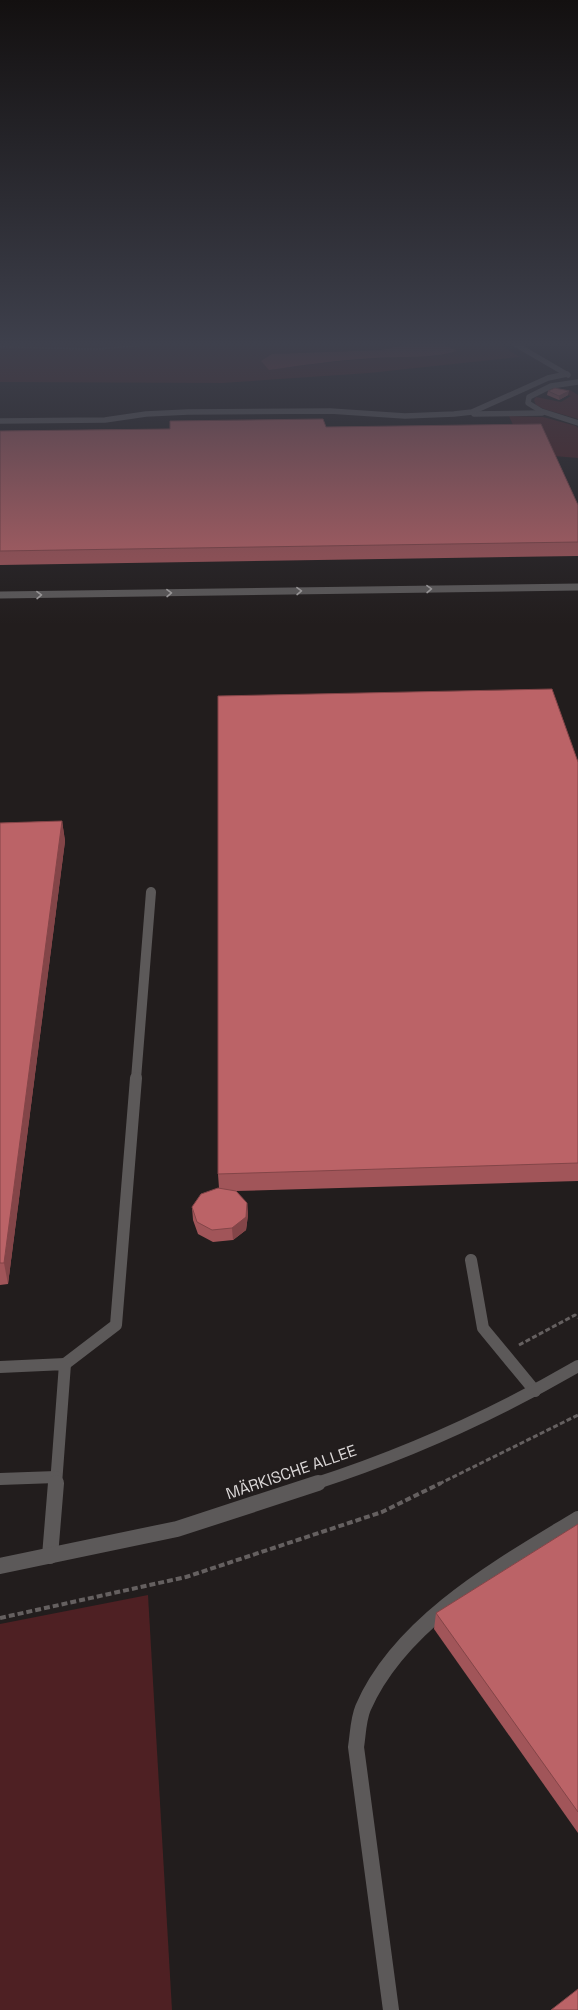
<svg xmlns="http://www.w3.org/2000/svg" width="578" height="2010" viewBox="0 0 578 2010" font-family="'Space Grotesk',sans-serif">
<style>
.green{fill:#4e2023}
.water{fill:#89363c}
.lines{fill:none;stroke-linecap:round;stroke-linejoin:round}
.path-far2{stroke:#656060;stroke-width:1.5;stroke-dasharray:2 1;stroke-linecap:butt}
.path-far1{stroke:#656060;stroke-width:3;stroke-dasharray:5 2.5;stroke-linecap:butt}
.path{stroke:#656060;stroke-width:4;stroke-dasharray:6 3;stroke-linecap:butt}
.minor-far4{stroke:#5c5959;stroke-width:5.5}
.minor-far3{stroke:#5c5959;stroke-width:7}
.minor-far2{stroke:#5c5959;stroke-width:10}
.minor-far1{stroke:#5c5959;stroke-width:12}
.minor{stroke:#5c5959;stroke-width:16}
.wall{fill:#a15559}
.shaded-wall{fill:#834548}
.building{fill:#bb6367;stroke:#834548}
.oneway{stroke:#a29f9f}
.labels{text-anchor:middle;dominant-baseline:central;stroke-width:4;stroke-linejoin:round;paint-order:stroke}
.near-street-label{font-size:16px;fill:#dcd8d8;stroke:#221d1d}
</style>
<rect width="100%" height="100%" fill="#221d1d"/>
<g class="green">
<path d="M0 344H408L381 350 272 354 269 370C325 362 380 356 437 356L441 344H498L520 357 369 373 222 383 0 382Z"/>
<path d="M561 389 570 390 578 395V419L544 409 536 405 534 400 536 397 561 402 571 396 553 390Z"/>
<path d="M509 416 543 417 576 426 578 428V458L554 456 517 434Z"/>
<path d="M148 1595 172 2010H0V1624Z"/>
</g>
<path class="water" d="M408 344H443L457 351C430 359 403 356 375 358 339 360 304 365 269 370L261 361 272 354 381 350Z"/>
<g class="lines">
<path class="path-far2" d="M0 347 97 349 159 344"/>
<g class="path-far1">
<path d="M519 1345 575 1315 578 1318"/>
<path d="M439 1484 578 1415"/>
</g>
<path class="path" d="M0 1618 186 1577 382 1512 441 1483"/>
<g class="minor-far4">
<path d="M515 344 568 375"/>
<path d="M578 382 551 386 529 397 528 403 541 411 578 423"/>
<path d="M474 414 542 413"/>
<path d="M0 421 105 420 146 414 188 412 330 411 405 416 454 414 472 412 548 378 567 374"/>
</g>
<path class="minor-far3" d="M0 595 578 587"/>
<path class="minor-far2" d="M136 1079 151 892"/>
<g class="minor-far1">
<path d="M471 1260 483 1328 535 1391"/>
<path d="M65 1364 116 1325 136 1078"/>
<path d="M0 1367 65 1364 56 1484"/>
<path d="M0 1479 56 1477"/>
<path d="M314 1484C404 1455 497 1413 578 1366"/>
</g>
<g class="minor">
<path d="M50 1556 56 1483"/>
<path d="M0 1566 177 1529 318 1483"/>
<path d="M391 2010 356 1747C358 1735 358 1720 363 1708 400 1622 501 1566 578 1519"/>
</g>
</g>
<g class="wall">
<path d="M548 391 568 395 559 400 547 395Z"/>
<path d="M326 427 578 505V556L0 565V431Z"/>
<path d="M578 762V1181L235 1191 247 1203 248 1215 246 1230 233 1240 213 1242 198 1234 193 1220 192 1207 219 1188 218 1174Z"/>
<path d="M62 821 65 841 8 1284 0 1285V823Z"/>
<path d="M578 1524V1833L434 1629 436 1613Z"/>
</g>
<g class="shaded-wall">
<path d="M569 391 568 395 559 400V396Z"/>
<path d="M62 821 65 841 8 1284 4 1263Z"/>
<path d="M247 1203 248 1215 246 1230 233 1240 232 1228Z"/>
</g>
<g class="building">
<path d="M555 388 569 391 559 396 548 391Z"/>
<path d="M323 419 326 427 541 424 578 505V542L0 551V431L170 429V421Z"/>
<path d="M552 689 578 762V1163L218 1174V696Z"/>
<path d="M62 821 4 1263H0V823Z"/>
<path d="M218 1188 236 1191 247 1203 246 1217 232 1228 212 1230 197 1222 192 1207 201 1194Z"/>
<path d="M578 1524V1812L436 1613Z"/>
<path d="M578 1989V2010H551Z"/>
</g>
<defs><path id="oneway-chevron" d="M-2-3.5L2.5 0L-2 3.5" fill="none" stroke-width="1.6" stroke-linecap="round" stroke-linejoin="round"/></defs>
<g class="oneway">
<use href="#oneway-chevron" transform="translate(429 589) rotate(-1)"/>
<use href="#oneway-chevron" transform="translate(299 591) rotate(-1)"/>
<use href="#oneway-chevron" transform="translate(169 593) rotate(-1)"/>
<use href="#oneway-chevron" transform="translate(39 595) rotate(-1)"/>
</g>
<linearGradient id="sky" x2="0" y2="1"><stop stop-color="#131010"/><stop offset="0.55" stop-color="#3e404c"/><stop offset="1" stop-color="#3e404c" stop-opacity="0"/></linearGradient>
<rect width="578" height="625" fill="url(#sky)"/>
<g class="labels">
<g class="near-street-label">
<text transform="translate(291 1472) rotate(-19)">MÄRKISCHE ALLEE</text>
</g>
</g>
</svg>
